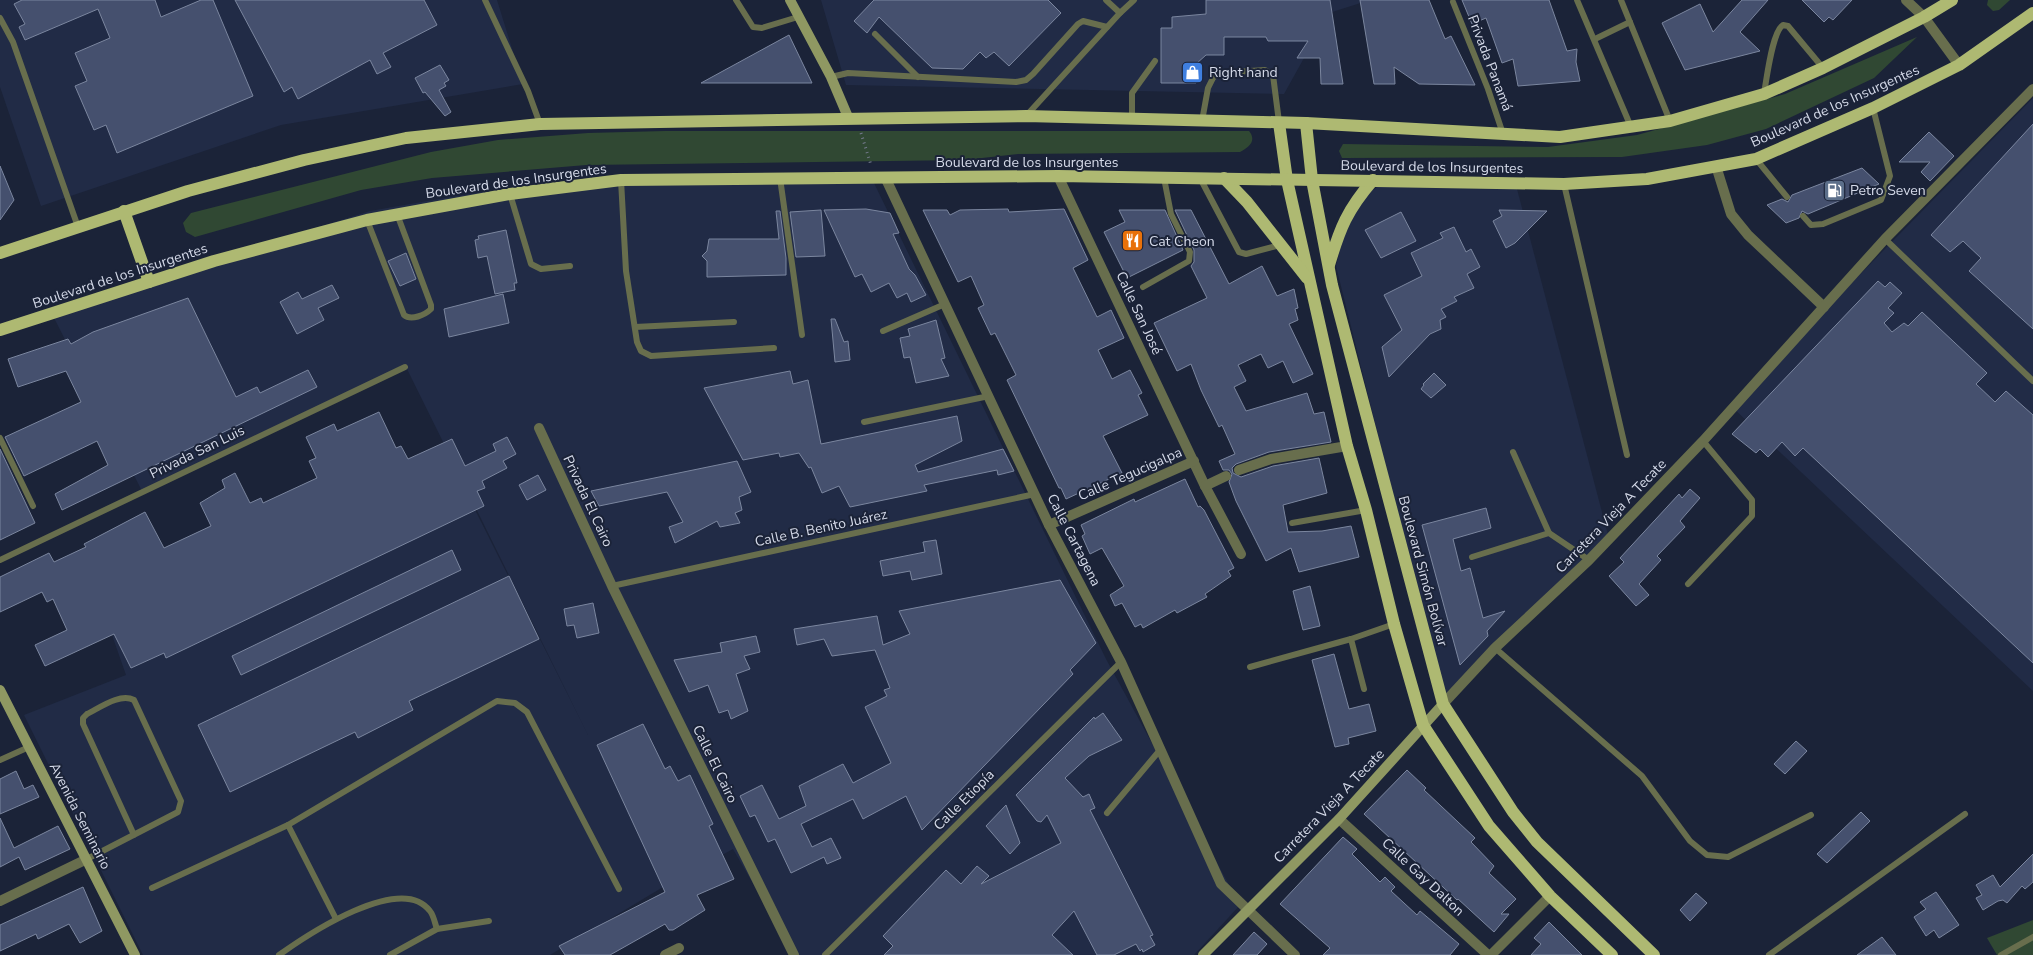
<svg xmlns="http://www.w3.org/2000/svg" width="2033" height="955" viewBox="0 0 2033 955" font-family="'Nunito Sans',sans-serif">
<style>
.built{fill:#212b46}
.green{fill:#304833}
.building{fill:#45506e;stroke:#7b869f}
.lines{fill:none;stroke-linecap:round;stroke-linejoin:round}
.path{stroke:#757b8e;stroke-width:3;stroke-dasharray:1 4;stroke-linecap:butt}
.lane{stroke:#686e4d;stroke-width:6}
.street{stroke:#686e4d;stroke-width:10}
.secondary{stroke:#8f9862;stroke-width:10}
.primary{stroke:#aeb972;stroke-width:12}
.labels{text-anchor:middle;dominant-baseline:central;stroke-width:4;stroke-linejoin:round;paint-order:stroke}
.street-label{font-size:14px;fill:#d5dae9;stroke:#1b2338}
.poi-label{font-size:14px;fill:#d5dae9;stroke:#1b2338;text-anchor:start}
</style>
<rect width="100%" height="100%" fill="#1b2338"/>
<g class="built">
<path d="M0 0H497L523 84 281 125 41 206 0 87Z"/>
<path d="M821 0H1370L1329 13 1284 94 846 85Z"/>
<path d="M2033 98V691L1731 406Z"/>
<path d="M873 181 1106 659 1240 905 1194 955H794L733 849 663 887 550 955H143L24 715 126 675 105 615 446 452 588 735 407 369 143 493 50 310 370 211 479 192 572 186Z"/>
<path d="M1384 183 1517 189 1608 535 1445 706 1336 266 1346 225 1361 197Z"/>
</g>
<g class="green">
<path d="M1988 0H2010L1999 10 1993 11 1987 5Z"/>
<path d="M1917 37 1874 78 1766 129 1707 145 1622 157 1342 158 1339 151 1343 144 1548 147 1637 135 1785 94Z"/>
<path d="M665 131H1249C1257 141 1249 147 1240 152L1018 154 964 160 586 165 432 178 361 190 195 237 186 232 183 223 191 213 431 152 498 140 588 133Z"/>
<path d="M2033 920V955H1997L1987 938Z"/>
</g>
<g class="building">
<path d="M22 0H155L161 17 201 0H213L253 96 117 153 106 125 94 130 75 86 87 81 75 53 110 38 98 9 25 40 19 27 25 24 14 4Z"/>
<path d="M235 0H424L437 25 383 53 391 67 377 74 370 60 298 99 292 87 284 92Z"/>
<path d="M874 0H1048L1061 13 1009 66 994 52 986 58 980 52 963 69 932 68 879 17 867 33 854 21Z"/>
<path d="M1206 0H1330L1343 84H1321L1320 58H1297L1308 41H1268L1266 37H1224V55H1206L1196 64V83H1161V28H1172V17L1206 14Z"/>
<path d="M1360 0H1429L1445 39 1451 36 1475 85 1419 84 1394 67 1395 84H1374Z"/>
<path d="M1462 0H1549L1567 51 1577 49 1576 62 1580 81 1518 86 1513 59 1502 63 1486 18 1472 24Z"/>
<path d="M1742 0H1768L1740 32 1760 51 1685 70 1662 23 1700 4 1713 32Z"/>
<path d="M1802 0H1852L1833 20 1829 17 1824 22Z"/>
<path d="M789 35 812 83H701Z"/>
<path d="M440 65 449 80 444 83 446 86 439 90 451 112 445 116 425 92 423 93 415 78Z"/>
<path d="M2033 124V329L1969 271 1981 258 1963 241 1950 252 1931 235Z"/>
<path d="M1929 132 1954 156 1930 181 1921 172 1930 162H1899Z"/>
<path d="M0 166 14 200 0 220Z"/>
<path d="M1862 168 1879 184 1808 214 1802 211 1799 218 1786 223 1767 205 1782 199 1788 202 1792 195Z"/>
<path d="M866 209 890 213 899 233 893 234 909 269 915 275 926 295 911 302 907 293 897 298 889 283 871 292 862 274 855 277 824 210Z"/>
<path d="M1008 209 1009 212 1064 209 1088 260 1073 268 1097 317 1111 310 1124 338 1098 350 1112 379 1130 370 1142 393 1138 395 1148 415 1103 436 1122 473 1066 499 1061 488H1059L1007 380 1016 375 995 333 991 335 978 308 984 305 971 276 958 282 923 210H947L950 215 960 210Z"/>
<path d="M821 210 825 256 796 257 790 212Z"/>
<path d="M1119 210H1165L1183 250 1127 278 1104 232 1125 222Z"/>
<path d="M1175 210H1191L1229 284 1262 266 1277 296 1294 289 1298 308 1295 309 1298 320 1289 324 1313 374 1293 383 1283 361 1268 368 1261 354 1238 365 1246 381 1234 387 1246 411 1307 393 1314 414 1324 412 1331 442 1269 452 1236 464 1232 468 1233 473 1241 477 1273 466 1319 458 1327 493 1283 505 1288 532 1322 531 1351 526 1359 557 1299 572 1291 548 1266 561 1236 501 1229 482 1232 474 1229 470H1223L1219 461 1235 454 1222 425 1219 427 1201 390 1191 364 1177 371 1154 323 1207 298 1191 266 1194 262V250Z"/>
<path d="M1499 210 1547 211 1515 243 1506 248 1493 221 1502 216Z"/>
<path d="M776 211H780L786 258V275L707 277V261L702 256 707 251 709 239H779Z"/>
<path d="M1401 212 1416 241 1381 258 1365 230Z"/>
<path d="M1454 227 1466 252 1471 249 1480 267 1467 274 1474 288 1454 297 1457 301 1441 309 1446 317 1440 320 1441 329 1430 334 1389 377 1382 347 1402 330 1384 295 1422 276 1411 253 1443 238 1440 233Z"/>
<path d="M506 230 517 283H514L515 290 495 294 487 256 478 258 475 240 479 239 478 236Z"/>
<path d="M406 253 416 279 400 286 388 261Z"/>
<path d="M1878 281 1885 287 1890 282 1902 293 1888 308 1894 313 1884 323 1892 332 1904 323 1908 326 1922 312 1987 373 1976 384 1995 402 2006 391 2033 415V663L1803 448 1795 456 1782 442 1768 457 1760 449 1756 453 1732 434Z"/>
<path d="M332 285 339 298 318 308 324 320 297 334 280 302 298 292 302 299Z"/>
<path d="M503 294 509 323 449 337 444 309Z"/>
<path d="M188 298 236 397 257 387 260 393 308 370 317 387 62 510 55 494 108 465 97 441 24 476 5 437 81 402 66 371 18 387 8 359 68 339 71 344 93 332Z"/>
<path d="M831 319H835L844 342 848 341 850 360 835 362Z"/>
<path d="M936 320 945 358 941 359 949 376 916 383 910 357 904 358 900 338 910 336 908 329Z"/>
<path d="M790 371 793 384 808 380 821 444 957 416 962 441 915 465 918 472 1003 449 1014 471 998 475 997 470 924 485 927 491 850 507 839 486 822 493 811 467 809 468 799 453 780 457 779 453 743 460 704 388Z"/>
<path d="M1434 373 1446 385 1431 398 1421 389 1424 385 1423 384Z"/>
<path d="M379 412 396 448 401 446 408 459 452 439 465 466 496 451 493 444 507 437 516 454 503 461 507 468 482 481 485 488 477 491 484 506 166 658 164 653 131 668 114 634 45 666 35 645 67 630 53 599 47 602 42 592 0 612V577L49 553 54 562 86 547 84 544 145 512 164 548 211 526 200 503 225 488 222 480 235 473 250 503 261 498 263 503 317 478 309 461 316 458 306 437 334 424 337 431Z"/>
<path d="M0 449 35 523 0 540Z"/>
<path d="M737 461 751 492 739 497 742 510 735 513 740 523 720 527 717 521 675 543 669 527 683 522 667 492 599 506 591 491Z"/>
<path d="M538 475 546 490 527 500 519 485Z"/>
<path d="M1185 479 1198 507 1200 506 1204 510 1234 568 1228 571 1231 576 1205 594 1207 597 1177 613 1175 610 1143 628 1141 624 1135 627 1122 603 1115 606 1110 595 1124 586 1102 548 1090 554 1082 536 1085 534 1081 525 1134 499 1135 502Z"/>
<path d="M1690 489 1700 498 1680 521 1685 527 1657 556 1661 560 1639 584 1649 595 1636 606 1609 576 1624 562 1620 558 1679 494 1682 498Z"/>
<path d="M1486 508 1491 528 1453 539 1461 571 1470 568 1483 618 1505 611 1487 631 1488 636 1460 665 1422 525Z"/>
<path d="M936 540 942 574 912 580 910 571 883 576 880 561 925 552 923 542Z"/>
<path d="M452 550 461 570 241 675 232 656Z"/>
<path d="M509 576 539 639 409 701 413 710 358 738 355 732 230 792 198 725Z"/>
<path d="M1060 580 1096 643 1070 670 1073 674 922 830 906 796 863 819 853 799 801 824 812 847 831 838 841 858 827 864 824 857 791 873 775 839 768 842 755 815 750 817 740 796 762 785 779 819 806 806 799 786 843 764 853 783 891 763 865 707 887 696 884 690 890 688 875 650 832 656 824 639 797 645 794 629 877 616 883 645 910 634 899 611Z"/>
<path d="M1310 586 1320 626 1303 630 1293 591Z"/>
<path d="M593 603 599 633 577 638 574 625 567 626 564 609Z"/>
<path d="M756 636 760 652 744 656 750 669 736 674 748 711 731 719 728 710 719 713 708 685 689 692 674 660 722 652 720 643Z"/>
<path d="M1334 654 1349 709 1369 704 1376 731 1348 738 1349 744 1335 747 1312 660Z"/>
<path d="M1103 713 1122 740 1089 756 1065 778 1083 797 1089 794 1095 808 1090 810 1153 935 1150 936 1155 945 1143 952 1142 949 1140 951 1136 944 1114 955H1097L1074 911 1052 935 1073 955H884L893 946 883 936 946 870 961 884 977 866 989 876 981 884 1061 843 1047 815 1041 822 1037 821 1016 795 1094 717 1095 719Z"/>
<path d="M643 724 665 769 670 766 678 781 690 775 713 824 709 826 734 879 697 895 705 910 673 930H669L665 924 610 955H565L559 946 665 892 597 745Z"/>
<path d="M1796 741 1807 751 1785 774 1774 764Z"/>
<path d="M1407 770 1426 788 1424 790 1475 838 1471 842 1494 866 1489 873 1516 899 1501 914H1509L1494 932 1458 899 1457 900 1364 814Z"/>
<path d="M16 771 24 789 33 785 39 797 0 814V779Z"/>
<path d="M1006 805 1020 843 1010 854 986 826Z"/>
<path d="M1861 812 1870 821 1827 863 1817 854Z"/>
<path d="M0 818 14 848 58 826 70 849 25 870 19 857 0 867Z"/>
<path d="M1343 837 1357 849 1352 854 1380 882 1385 877 1395 887 1391 891 1417 915 1420 911 1459 944 1450 955H1323L1330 948 1280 904Z"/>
<path d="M2033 854V882L2025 889 2022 886 2007 903 2003 900 1998 901 1983 910 1976 898 1982 895 1976 885 1993 875 2000 887Z"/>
<path d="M83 887 102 931 80 943 69 924 38 939 36 934 0 951V925Z"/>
<path d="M1936 892 1959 925 1939 938 1934 930 1926 936 1914 917 1926 909 1920 902Z"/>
<path d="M1696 893 1707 903 1690 921 1680 910Z"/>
<path d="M1549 922 1582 955H1531L1541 944 1534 938Z"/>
<path d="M1254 932 1267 944 1257 955H1233Z"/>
<path d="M1882 937 1896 955H1857Z"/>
</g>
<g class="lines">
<path class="path" d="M861 133 871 165"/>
<g class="lane">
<path d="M485 0 528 91 540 124"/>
<path d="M736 0 753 27 762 28 798 17"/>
<path d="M1106 0 1120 13"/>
<path d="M1577 0 1631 127"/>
<path d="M1621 0 1670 121"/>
<path d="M1453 2 1488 89 1503 134"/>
<path d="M0 18 13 42 78 227"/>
<path d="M875 34 918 77"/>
<path d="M1595 39 1630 22"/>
<path d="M831 77 848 73 1016 82 1026 80 1033 74 1078 24 1083 21 1107 27"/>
<path d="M1764 93C1767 78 1772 32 1783 25L1788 26 1823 68"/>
<path d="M1026 116 1120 13 1134 0"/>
<path d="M1132 119V93L1155 61"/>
<path d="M1202 121 1208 88 1213 78 1219 73 1265 70 1273 75 1279 122"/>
<path d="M1756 159 1787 197"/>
<path d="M780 178 802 335"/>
<path d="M1200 178 1239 252 1246 254 1280 245"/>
<path d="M621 180 626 271 637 342 641 351 651 356 774 348"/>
<path d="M1564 184 1627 455"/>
<path d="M510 194 531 264 541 269 570 266"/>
<path d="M1803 216 1811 225 1823 224 1881 200 1890 176 1873 108"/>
<path d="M367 220 404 315C411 321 425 315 431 309V305L397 214"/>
<path d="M1885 239 2033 381"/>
<path d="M1143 287 1189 261 1190 252 1171 214 1164 178"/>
<path d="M635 327 734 322"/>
<path d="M883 331 945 304"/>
<path d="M864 422 989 396"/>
<path d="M0 438 33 506"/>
<path d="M1513 452 1549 533"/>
<path d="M1292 523 1366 510"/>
<path d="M1472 557 1549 533 1589 560"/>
<path d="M0 560 405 367"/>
<path d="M1688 584 1752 516V500L1703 441"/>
<path d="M612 586 1035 494"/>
<path d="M1495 648 1642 776 1690 841 1707 855 1728 857 1811 815"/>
<path d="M1250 667 1351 639"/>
<path d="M1364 689 1351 639 1394 624"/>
<path d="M0 760 29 747"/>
<path d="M1107 813 1160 750"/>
<path d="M87 859 178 812 181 801 134 700C120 693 101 707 87 714L83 718V724L134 835"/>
<path d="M152 888 288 825"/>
<path d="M336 919 288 825 497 701 515 703 527 712 619 889"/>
<path d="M279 955C307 935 401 872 430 911 434 916 435 924 437 929"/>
<path d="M390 955 437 929 489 921"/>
<path d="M825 955 1121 662"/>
<path d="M1769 955 1965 814"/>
<path d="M2001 955 2033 937"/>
</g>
<g class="street">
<path d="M1906 0 1924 17 1959 65"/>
<path d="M1716 166 1731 214 1748 235 1824 307"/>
<path d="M1058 176 1205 486 1241 554"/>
<path d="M885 177 1049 525 1121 662 1221 884 1295 955"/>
<path d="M539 428 612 586 794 955"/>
<path d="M1239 470 1271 459 1347 446"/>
<path d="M1205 486 1226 476"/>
<path d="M1049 525 1194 461"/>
<path d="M1443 704 1495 648 1589 560 1703 441 1885 239 2033 89"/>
<path d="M1339 819 1488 955"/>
<path d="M0 901 87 859"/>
<path d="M665 955 679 948"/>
<path d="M1491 955 1550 896"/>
</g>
<g class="secondary">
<path d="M790 0 831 77 848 117"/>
<path d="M0 690 135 955"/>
<path d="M1203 955 1339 819 1443 704"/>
</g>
<g class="primary">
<path d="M1279 123 1287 180 1347 446 1366 510 1394 624 1423 725 1489 826 1550 896 1612 955"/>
<path d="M1306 123 1312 180 1332 285 1443 704 1513 812 1537 842 1654 955"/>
<path d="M1224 178 1247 202 1307 278"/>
<path d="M124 211 149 282"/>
<path d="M0 253 188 191 304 160 406 138 540 124 1026 116 1306 123 1560 137 1670 121 1764 94 1823 68 1924 17 1952 0"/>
<path d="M1329 265C1340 228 1347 210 1373 180"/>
<path d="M0 330 214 261 367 220 510 194 621 180 1058 176 1564 184 1647 179 1756 159 1873 108 1959 65 2033 13"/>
</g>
</g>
<defs>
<symbol id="shop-square" viewBox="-11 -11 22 22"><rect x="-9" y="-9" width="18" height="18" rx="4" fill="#3f7fe0" stroke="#1b2338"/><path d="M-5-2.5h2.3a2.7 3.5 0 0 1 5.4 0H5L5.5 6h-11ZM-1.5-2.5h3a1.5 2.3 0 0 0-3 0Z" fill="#fff"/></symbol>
<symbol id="fuel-square" viewBox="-11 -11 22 22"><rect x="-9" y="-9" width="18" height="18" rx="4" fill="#5c6f8a" stroke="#1b2338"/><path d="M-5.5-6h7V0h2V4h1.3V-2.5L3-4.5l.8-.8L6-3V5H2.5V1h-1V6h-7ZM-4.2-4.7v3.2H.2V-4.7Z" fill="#fff"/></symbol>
<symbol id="restaurant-square" viewBox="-11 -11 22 22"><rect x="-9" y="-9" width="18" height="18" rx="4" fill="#e8710a" stroke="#1b2338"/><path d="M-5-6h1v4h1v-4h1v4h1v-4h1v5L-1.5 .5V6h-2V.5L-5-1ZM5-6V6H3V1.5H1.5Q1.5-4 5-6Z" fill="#fff"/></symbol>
</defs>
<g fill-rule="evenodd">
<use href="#shop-square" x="1180" y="60" width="25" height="25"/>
<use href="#fuel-square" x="1822" y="178" width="25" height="25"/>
<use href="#restaurant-square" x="1120" y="228" width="25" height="25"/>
</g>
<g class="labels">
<g class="street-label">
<text transform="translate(1490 63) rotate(69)">Privada Panamá</text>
<text transform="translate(1835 106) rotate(-24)">Boulevard de los Insurgentes</text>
<text x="1027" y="162">Boulevard de los Insurgentes</text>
<text transform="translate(1432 167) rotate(1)">Boulevard de los Insurgentes</text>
<text transform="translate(516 181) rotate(-8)">Boulevard de los Insurgentes</text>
<text transform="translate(120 276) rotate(-18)">Boulevard de los Insurgentes</text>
<text transform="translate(1139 313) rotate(65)">Calle San José</text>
<text transform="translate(197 452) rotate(-26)">Privada San Luis</text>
<text transform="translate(1130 474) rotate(-24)">Calle Tegucigalpa</text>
<text transform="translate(588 501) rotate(65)">Privada El Cairo</text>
<text transform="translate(1611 516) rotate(-46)">Carretera Vieja A Tecate</text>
<text transform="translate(821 528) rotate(-12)">Calle B. Benito Juárez</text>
<text transform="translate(1074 540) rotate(63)">Calle Cartagena</text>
<text transform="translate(1423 571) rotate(75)">Boulevard Simón Bolívar</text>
<text transform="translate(715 764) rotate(64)">Calle El Cairo</text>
<text transform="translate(964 800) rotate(-45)">Calle Etiopía</text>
<text transform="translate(1329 806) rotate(-46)">Carretera Vieja A Tecate</text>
<text transform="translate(80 816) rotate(63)">Avenida Seminario</text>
<text transform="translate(1423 877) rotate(43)">Calle Gay Dalton</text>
</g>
<g class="poi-label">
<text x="1209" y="72">Right hand</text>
<text x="1850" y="190">Petro Seven</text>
<text x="1149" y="241">Cat Cheon</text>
</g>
</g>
</svg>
